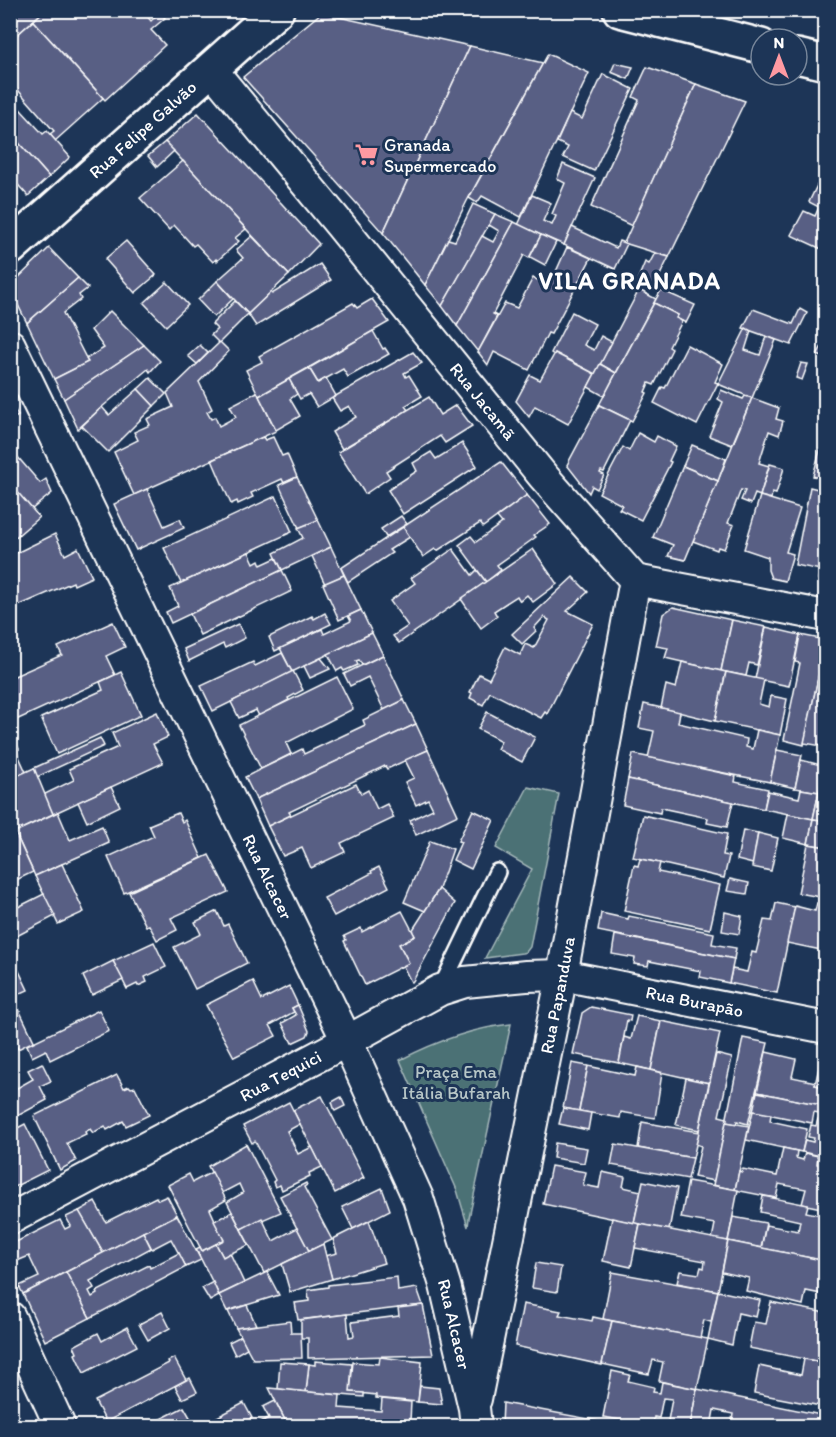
<svg xmlns="http://www.w3.org/2000/svg" width="836" height="1437" viewBox="0 0 836 1437" font-family="Itim,sans-serif">
<style>
.green{fill:#4b7174;stroke:#a5b8ba;stroke-width:1.5}
.building{fill:#585e84;stroke:#fff;stroke-width:1.5}
.lines{fill:none;stroke-linecap:round;stroke-linejoin:round}
.lane-casing{stroke:#fff;stroke-width:20}
.street-casing{stroke:#fff;stroke-width:34}
.secondary-casing{stroke:#fff;stroke-width:38}
.lane{stroke:#1d3557;stroke-width:15}
.street{stroke:#1d3557;stroke-width:30}
.secondary{stroke:#1d3557;stroke-width:33}
.labels{text-anchor:middle;dominant-baseline:central;stroke-width:6;stroke-linejoin:round;paint-order:stroke}
.street-label{font-size:18px;fill:#fff;stroke:#1d3557}
.poi-label{font-size:18px;fill:#fff;stroke:#1d3557;text-anchor:start}
.park-label{font-size:18px;fill:#b7c6c7;stroke:#1d3557}
.district-label{font-size:24px;font-weight:bold;letter-spacing:1.5px;fill:#fff;stroke:#1d3557}
</style>
<rect width="100%" height="100%" fill="#1d3557"/>
<filter id="ink" filterUnits="userSpaceOnUse"><feTurbulence type="fractalNoise" baseFrequency=".0167" numOctaves="2"/><feDisplacementMap in="SourceGraphic" scale="12" xChannelSelector="R" yChannelSelector="G"/><feConvolveMatrix kernelMatrix="1 2 1 2 8 2 1 2 1" color-interpolation-filters="sRGB"/></filter>
<g filter="url(#ink)">
<g class="green">
<path d="M528 787 559 794 530 947 526 952 522 953 485 958 532 869 496 848Z"/>
<path d="M511 1024 469 1218 468 1227 457 1190 400 1060C435 1042 472 1028 511 1024Z"/>
</g>
<g class="building">
<path d="M10 10H45L10 41Z"/>
<path d="M45 10H142L151 21 160 12 165 18 151 30 165 45 105 100 33 21Z"/>
<path d="M321 13 470 46 383 233 243 77Z"/>
<path d="M33 21 103 98 55 141 50 134 54 131 10 81V41Z"/>
<path d="M470 46 543 63 467 201 425 285 383 233Z"/>
<path d="M548 54 589 73 521 217 482 196 477 203 469 198Z"/>
<path d="M615 63 633 67 628 79 611 72Z"/>
<path d="M647 67 696 84 632 226 591 207 639 100 633 97Z"/>
<path d="M603 74 633 89 594 171 563 157 568 147 557 142 570 113 582 119Z"/>
<path d="M696 84 745 101 669 257 624 243Z"/>
<path d="M10 98 43 134 47 131 70 157 49 177 10 133Z"/>
<path d="M198 113 319 244 289 275 165 142Z"/>
<path d="M10 133 49 177 28 196 10 176Z"/>
<path d="M165 142 174 151 157 167 148 156Z"/>
<path d="M183 161 246 229 235 238 239 241 217 261 216 259 213 262 196 244 193 246 174 225 169 230 140 198Z"/>
<path d="M563 164 595 178 564 245 518 225 532 195 551 203 543 221 552 225 556 216 552 214 565 183 557 179Z"/>
<path d="M824 171 826 172V251L791 235 804 211 815 216 819 207 809 202Z"/>
<path d="M473 204 495 214 442 306 425 285 448 239 455 241Z"/>
<path d="M495 214 514 222 457 326 442 306 482 236 493 242 499 231 489 225Z"/>
<path d="M514 222 541 235 529 258 524 255 493 314 497 316 478 352 457 326Z"/>
<path d="M572 227 616 248 619 241 627 244 615 269 564 245Z"/>
<path d="M541 235 556 242 545 265 530 257Z"/>
<path d="M252 236 289 275 248 314 217 281 243 258 236 250Z"/>
<path d="M126 241 156 275 135 293 105 259Z"/>
<path d="M567 247 591 258 551 334 548 333 529 370 494 352 488 365 478 352 505 303 517 308 533 278 550 285Z"/>
<path d="M49 248 78 278 27 323 13 295V283Z"/>
<path d="M655 253 669 257 654 287 638 279 645 262 649 264Z"/>
<path d="M320 264 331 280 256 326 248 314 271 292 272 294Z"/>
<path d="M78 278 88 288 79 295 81 299 63 313 88 362 54 379 27 323Z"/>
<path d="M217 281 233 299 214 317 198 300Z"/>
<path d="M167 282 188 305 166 326 144 303Z"/>
<path d="M639 290 656 299 616 373 600 364Z"/>
<path d="M661 290 695 305 686 323 676 318 678 315 654 303Z"/>
<path d="M372 299 389 322 259 396 246 370 262 362 259 356 353 303 357 308Z"/>
<path d="M235 301 248 314 219 343 211 335 217 329 212 324Z"/>
<path d="M654 303 678 315 676 318 682 321 669 347 672 349 654 385 649 383 645 392 647 393 632 421 599 405Z"/>
<path d="M753 309 793 324 800 309 807 313 791 345 743 328Z"/>
<path d="M110 311 144 345 64 399 54 379 88 362 86 359 104 348 91 330Z"/>
<path d="M572 312 595 324 584 345 594 350 601 336 612 342 595 374 555 353 554 355 551 353Z"/>
<path d="M746 328 751 331 745 350 760 355 766 336 776 340 752 398 718 384Z"/>
<path d="M373 331 383 349 385 348 389 354 348 377 343 369 318 383 309 368Z"/>
<path d="M826 339V358L817 355Z"/>
<path d="M220 342 229 351 199 382 212 409 207 412 211 419 215 417 219 426 236 417 230 406 257 392 276 431 134 495 114 452 138 440 134 432 150 425 147 419 173 407 167 393Z"/>
<path d="M144 345 160 361 150 372 148 369 102 407 78 429 64 399Z"/>
<path d="M200 345 208 353 197 364 188 356Z"/>
<path d="M687 345 723 364 715 382 718 383 697 425 654 403 662 387 665 388Z"/>
<path d="M413 352 422 363 404 373 406 377 409 375 422 396 405 406 408 410 342 449 332 432 356 417 349 406 340 411 332 398Z"/>
<path d="M555 353 595 374 568 424 535 406 529 417 516 401 530 375 540 380Z"/>
<path d="M801 363 808 364 802 380 796 378Z"/>
<path d="M600 364 616 373 604 396 588 387Z"/>
<path d="M309 368 318 383 326 378 336 396 317 407 309 394 300 399 289 379Z"/>
<path d="M150 378 166 394 154 406 138 389Z"/>
<path d="M289 379 297 394 290 399 300 416 276 430 259 396Z"/>
<path d="M138 389 154 406 108 452 82 426 102 407 109 415Z"/>
<path d="M721 390 743 399 745 396 752 398 732 445 709 436 723 402 718 399Z"/>
<path d="M429 397 440 415 456 405 472 426 445 443 440 436 386 471 390 477 365 494 338 452Z"/>
<path d="M752 398 779 408 776 419 783 421 779 435 769 431 759 463 769 466 760 496 755 494 751 504 741 500 745 491 741 490 728 523 734 525 724 549 718 547 717 550 693 541Z"/>
<path d="M10 401 18 416 10 421Z"/>
<path d="M599 405 630 420 604 472 601 471 600 473 604 475 597 489 592 486 589 493 567 465Z"/>
<path d="M825 431H826V480L813 476Z"/>
<path d="M638 433 654 442 657 436 676 446 669 461 671 462 641 520 619 509 622 505 599 493 623 447 629 451Z"/>
<path d="M263 437 265 440 273 437 282 456 287 454 297 477 284 483 282 479 251 493 253 497 238 504 237 501 231 504 212 460Z"/>
<path d="M462 443 477 466 403 514 388 490 417 471 413 463 431 452 436 459Z"/>
<path d="M692 445 726 459 718 481 683 466Z"/>
<path d="M10 448 40 483 46 479 52 493 32 509 10 484Z"/>
<path d="M501 462 527 495 483 527 480 523 437 551 435 549 423 557 403 527Z"/>
<path d="M770 464 784 468 776 494 772 493 771 499 760 496Z"/>
<path d="M683 466 718 481 685 560 668 556 673 545 653 537Z"/>
<path d="M297 477 318 520 299 528 279 485Z"/>
<path d="M810 487 826 491V580L819 579 821 570 795 565Z"/>
<path d="M14 488 39 517 10 542V492Z"/>
<path d="M147 489 164 526 180 519 184 528 136 550 114 504Z"/>
<path d="M527 495 550 524 534 535 536 537 497 565 501 570 486 582 459 545 471 536 476 542 502 523 497 517Z"/>
<path d="M276 496 292 532 181 583 164 548Z"/>
<path d="M760 496 800 508 786 552 793 554 785 581 771 578 768 570V557L744 549Z"/>
<path d="M401 516 407 524 386 537 381 529Z"/>
<path d="M318 520 331 547 282 570 274 553 303 538 298 528Z"/>
<path d="M403 527 410 537 389 550 392 553 348 582 341 568Z"/>
<path d="M55 534 65 555 78 548 92 577 74 585 73 582 18 606 10 589V556Z"/>
<path d="M331 547 344 575 325 584 312 556Z"/>
<path d="M453 549 472 575 477 570 486 582 399 643 393 636 408 626 390 601 415 583 411 578Z"/>
<path d="M533 549 557 584 533 602 527 595 520 601 517 596 494 611 497 616 481 628 461 599Z"/>
<path d="M249 552 254 563 259 560 261 565 276 558 282 570 171 623 166 612 178 606 170 588Z"/>
<path d="M282 570 292 591 200 635 190 614Z"/>
<path d="M344 575 361 610 339 620 323 584Z"/>
<path d="M573 577 588 592 567 611 593 624 547 714 545 712 541 718 490 692 483 705 470 698 472 693 470 692 479 674 489 679 505 647 520 655 525 644 534 648 549 620 544 617 534 628 536 631 522 644 512 634Z"/>
<path d="M673 607 732 620 721 671 665 658 668 648 656 646 663 614Z"/>
<path d="M361 610 372 633 292 672 280 648 322 629 324 634 351 621 348 616Z"/>
<path d="M325 613 331 624 275 651 269 637 312 616 314 619Z"/>
<path d="M732 620 766 627 757 665 749 663 746 676 721 671Z"/>
<path d="M113 622 125 647 106 656 115 675 14 721 10 713V678L62 655 58 647Z"/>
<path d="M238 624 245 638 225 648 223 644 189 661 184 649Z"/>
<path d="M766 627 800 635 789 686 755 679Z"/>
<path d="M372 633 383 655 362 665 359 660 356 661 358 665 344 671 342 668 337 671 328 654Z"/>
<path d="M800 635 826 640 804 745 784 740 800 663 795 662Z"/>
<path d="M826 641V730L822 746 804 743Z"/>
<path d="M282 653 292 672 213 711 201 686 253 662 255 666Z"/>
<path d="M383 655 404 700 384 710 368 677 350 686 344 674Z"/>
<path d="M321 658 330 669 310 678 304 666Z"/>
<path d="M682 662 726 672 715 721 661 708 666 685 676 688Z"/>
<path d="M293 671 303 690 288 698 289 700 259 716 256 710 239 718 231 702Z"/>
<path d="M121 672 141 715 57 754 41 718 103 690 100 682Z"/>
<path d="M726 672 764 680 759 704 769 707 771 696 787 699 780 735 715 721Z"/>
<path d="M337 677 353 709 286 743 291 754 261 769 239 725Z"/>
<path d="M404 700 416 724 256 799 245 777 302 749 304 754 365 725 363 720Z"/>
<path d="M644 704 680 712 678 723 747 739 746 747 753 749 757 730 780 735 770 782 648 758 654 731 639 728Z"/>
<path d="M157 712 168 737 153 744 163 763 53 814 44 796 45 794 74 780 69 769 118 747 112 733Z"/>
<path d="M487 712 535 737 522 762 497 749 501 741 478 729Z"/>
<path d="M416 724 428 750 387 769 385 766 289 812 291 815 268 826 256 799Z"/>
<path d="M10 730 19 749 16 750 26 772 10 779Z"/>
<path d="M100 738 104 746 37 777 34 768Z"/>
<path d="M428 750 458 815 416 835 410 820 433 809 428 799 416 805 405 782 414 778 405 760Z"/>
<path d="M777 750 802 755 795 788 770 782Z"/>
<path d="M633 754 736 776 735 782 768 789 764 809 628 779Z"/>
<path d="M801 760 825 766 819 792 795 788Z"/>
<path d="M824 767H826V794L819 792Z"/>
<path d="M34 768 53 814 15 832 10 824V779Z"/>
<path d="M628 779 733 802 727 827 707 823 708 818 661 808 660 813 623 805Z"/>
<path d="M356 784 361 794 368 790 377 809 387 804 394 818 341 843 345 852 311 868 302 848 283 856 268 826Z"/>
<path d="M111 787 120 806 87 822 78 802Z"/>
<path d="M801 789 819 792 813 819 764 809 768 791 799 798Z"/>
<path d="M819 792 826 794V821L813 819Z"/>
<path d="M473 810 494 820 471 869 453 860 461 842 458 841Z"/>
<path d="M58 812 70 840 102 826 109 843 35 876 15 832Z"/>
<path d="M178 813 182 822 185 820 202 858 124 893 108 857 154 836 149 825Z"/>
<path d="M788 814 813 819 808 844 783 838Z"/>
<path d="M643 815 727 834 723 855 729 856 724 878 633 857Z"/>
<path d="M813 819 826 821V847L808 844Z"/>
<path d="M13 828 33 872 10 883V829Z"/>
<path d="M743 830 758 833 753 864 737 860Z"/>
<path d="M758 833 778 838 771 871 752 867Z"/>
<path d="M430 841 453 849 439 889 425 911 404 902Z"/>
<path d="M808 844 826 847V898L798 893Z"/>
<path d="M209 855 228 892 171 918 177 930 157 940 149 925 146 926 129 892Z"/>
<path d="M640 859 660 863 658 872 720 885 710 929 624 911 634 865 638 866Z"/>
<path d="M62 864 84 912 58 924 35 876Z"/>
<path d="M379 867 389 887 334 916 324 898 372 873 371 871Z"/>
<path d="M730 879 749 883 747 894 727 891Z"/>
<path d="M439 889 455 903 413 981 411 982 403 966 409 963 399 944 415 936 412 931Z"/>
<path d="M44 894 55 916 11 939 10 911Z"/>
<path d="M776 903 795 907 777 993 729 983 732 969 747 972 752 952 756 953 764 920 772 921Z"/>
<path d="M817 903 826 905V951L787 943 795 906 815 911Z"/>
<path d="M217 911 224 926 228 924 247 963 195 989 174 947 201 934 195 922Z"/>
<path d="M402 911 415 936 399 944 409 963 365 985 344 941 346 940 344 936 361 928 362 932Z"/>
<path d="M725 912 742 916 739 934 722 931Z"/>
<path d="M601 913 628 919 629 916 714 933 712 944 736 948 734 959 598 931Z"/>
<path d="M615 935 734 959 729 983 700 977 701 971 649 961 648 966 634 964 635 958 612 954Z"/>
<path d="M154 942 166 967 145 977 147 982 138 986 137 984 127 989 113 961Z"/>
<path d="M113 961 123 980 92 995 83 976Z"/>
<path d="M19 971 28 990 10 998V975Z"/>
<path d="M253 981 262 1000 289 986 298 1005 292 1008 294 1012 270 1025 276 1036 234 1057 206 1005Z"/>
<path d="M13 997 34 1041 18 1049 17 1047 10 1050V998Z"/>
<path d="M298 1005 309 1031 307 1036 292 1043 282 1023 296 1015 292 1008Z"/>
<path d="M591 1007 631 1015 630 1021 627 1020 619 1063 573 1054 582 1013Z"/>
<path d="M99 1010 109 1031 50 1060 46 1050 32 1057 27 1045Z"/>
<path d="M637 1016 661 1021 651 1070 619 1063 624 1037 631 1039Z"/>
<path d="M661 1021 720 1033 709 1083 651 1070Z"/>
<path d="M743 1038 768 1043 748 1124 737 1121 736 1124 726 1122Z"/>
<path d="M766 1052 796 1059 792 1077 816 1082 815 1085 824 1087 821 1105 757 1092Z"/>
<path d="M716 1054 732 1058 719 1116 727 1118 714 1181 694 1177 701 1146 696 1144Z"/>
<path d="M822 1054H826V1106L821 1105 824 1087 815 1085Z"/>
<path d="M42 1063 51 1081 40 1086 47 1100 10 1120V1092L33 1079 28 1070Z"/>
<path d="M572 1063 588 1066 579 1111 563 1108Z"/>
<path d="M588 1066 635 1076 637 1067 662 1073 655 1118 621 1112 620 1118 579 1111Z"/>
<path d="M117 1075 124 1088 129 1086 131 1088 135 1087 149 1115 126 1126 123 1121 107 1130 105 1126 93 1133 90 1129 85 1132 86 1134 67 1143 76 1161 60 1170 34 1116Z"/>
<path d="M686 1078 709 1083 699 1130 676 1125Z"/>
<path d="M757 1092 826 1106 825 1114 814 1112 812 1123 753 1111Z"/>
<path d="M322 1096 364 1178 335 1193 293 1110Z"/>
<path d="M341 1097 345 1106 335 1111 332 1102Z"/>
<path d="M289 1102 300 1124 287 1131 298 1154 312 1147 322 1167 309 1173 310 1176 282 1190 280 1185 275 1187 273 1182 275 1180 255 1141 252 1143 243 1126Z"/>
<path d="M563 1108 591 1113 588 1130 559 1124Z"/>
<path d="M753 1111 771 1114 770 1121 807 1129 802 1152 746 1140Z"/>
<path d="M818 1119 826 1120V1144H824L821 1156 802 1152 805 1140 813 1142 814 1138 808 1137 811 1125 816 1126Z"/>
<path d="M642 1122 699 1132 693 1158 638 1148Z"/>
<path d="M726 1122 749 1126 735 1190 713 1185Z"/>
<path d="M25 1124 48 1170 10 1189V1132Z"/>
<path d="M555 1143 587 1148 584 1163 553 1158Z"/>
<path d="M246 1144 281 1212 241 1229 227 1202 243 1193 239 1184 222 1193 208 1166Z"/>
<path d="M615 1144 693 1158 688 1179 611 1165Z"/>
<path d="M783 1148 797 1151 796 1158 803 1160 805 1153 818 1156 817 1164 826 1166V1209L802 1204 806 1189 779 1184 776 1198 735 1190 739 1171 742 1172 743 1169 777 1176Z"/>
<path d="M551 1166 586 1172 583 1185 599 1188 602 1172 625 1177 623 1187 641 1191 634 1223 543 1204Z"/>
<path d="M212 1172 226 1200 210 1209 224 1240 202 1251 168 1185 189 1174 193 1182Z"/>
<path d="M643 1181 677 1188 669 1230 634 1223Z"/>
<path d="M688 1181 738 1190 728 1241 712 1239 715 1224 681 1218Z"/>
<path d="M306 1183 307 1185 304 1187 332 1240 309 1251 280 1196Z"/>
<path d="M382 1188 390 1210 353 1229 342 1207Z"/>
<path d="M167 1196 177 1215 103 1253 79 1211 95 1202 106 1222 156 1197 158 1200Z"/>
<path d="M763 1196 808 1205 806 1212 826 1216V1261L761 1248 766 1225 798 1231 800 1221 760 1212Z"/>
<path d="M79 1211 103 1253 23 1294 19 1286 39 1277 29 1256 10 1264V1245L60 1220 65 1229 71 1226 66 1217Z"/>
<path d="M232 1212 249 1245 223 1257 216 1244 224 1240 214 1221Z"/>
<path d="M177 1215 201 1260 186 1267 171 1239 152 1249 143 1232Z"/>
<path d="M733 1217 766 1223 761 1248 728 1241Z"/>
<path d="M262 1218 273 1241 297 1228 309 1251 264 1273 241 1229Z"/>
<path d="M612 1218 640 1224 631 1267 603 1261Z"/>
<path d="M369 1221 384 1263 332 1279 325 1256 337 1253 333 1239Z"/>
<path d="M640 1224 728 1241 718 1291 677 1283 680 1271 699 1274 701 1267 704 1268 705 1261 635 1248Z"/>
<path d="M143 1232 151 1248 90 1281 94 1288 89 1291 92 1297 97 1294 96 1292 149 1265 150 1268 179 1253 186 1267 90 1318 66 1272Z"/>
<path d="M728 1241 826 1261V1295L806 1291 803 1305 746 1291 749 1278 722 1272Z"/>
<path d="M216 1244 223 1257 230 1253 244 1283 219 1295 196 1249 200 1247 202 1251Z"/>
<path d="M323 1244 332 1279 290 1292 282 1264Z"/>
<path d="M536 1263 561 1267 557 1292 532 1288Z"/>
<path d="M66 1272 90 1318 45 1341 23 1294Z"/>
<path d="M267 1272 279 1295 227 1311 219 1295Z"/>
<path d="M612 1272 718 1291 711 1322 704 1320 700 1338 603 1319Z"/>
<path d="M397 1277 398 1291 417 1288 423 1305 298 1320 295 1303 309 1301 308 1290 328 1287V1285Z"/>
<path d="M213 1282 219 1296 210 1301 202 1288Z"/>
<path d="M718 1291 760 1300 756 1317 738 1313 732 1345 708 1339Z"/>
<path d="M771 1302 826 1313V1363L749 1348 754 1322 766 1324Z"/>
<path d="M523 1304 561 1311 559 1315 592 1321 593 1317 612 1321 602 1365 515 1346Z"/>
<path d="M247 1305 256 1325 236 1328 228 1311Z"/>
<path d="M423 1305 433 1355 308 1358V1338H301V1320L347 1314 349 1337 354 1336 352 1322 399 1316 398 1308Z"/>
<path d="M162 1312 170 1328 148 1340 139 1324Z"/>
<path d="M290 1321 291 1333H301L302 1358 253 1359 236 1328Z"/>
<path d="M612 1321 708 1339 697 1389 659 1381 663 1362 653 1360 649 1374 602 1364Z"/>
<path d="M127 1327 137 1346 84 1373 75 1354 77 1353 74 1346 98 1333 102 1341Z"/>
<path d="M241 1336 247 1348 235 1355 229 1342Z"/>
<path d="M380 1357 422 1362 418 1402 376 1398V1395L350 1392 353 1362 379 1364Z"/>
<path d="M174 1358 186 1380 106 1422 95 1401 169 1363 168 1361Z"/>
<path d="M804 1359 826 1363V1407L754 1393 759 1366 801 1375Z"/>
<path d="M315 1361 352 1364 350 1392 364 1393V1397L306 1392 309 1364 315 1365Z"/>
<path d="M280 1362 309 1364 306 1392 278 1389Z"/>
<path d="M612 1371 630 1375 628 1381 654 1387 653 1392 660 1393 662 1382 697 1389 690 1426H667L672 1399 663 1398 659 1418 654 1417 653 1426 603 1417Z"/>
<path d="M190 1378 197 1392 182 1399 175 1386Z"/>
<path d="M420 1386 439 1388 442 1404 418 1402Z"/>
<path d="M269 1388 340 1395 339 1408 381 1411 382 1399 411 1402 410 1421 389 1419 388 1426H288Z"/>
<path d="M697 1389 821 1415 818 1426H731L733 1414 714 1410 711 1426H690Z"/>
<path d="M275 1401 288 1426H252L269 1418 263 1407Z"/>
<path d="M244 1403 252 1418 236 1426H200Z"/>
<path d="M503 1403 605 1422V1426H502Z"/>
<path d="M184 1407 195 1426H147Z"/>
<path d="M400 1422 444 1426H400Z"/>
</g>
<g class="lines">
<defs>
<path id="lane" d="M440 990 497 872"/>
<g id="street">
<path id="s1" d="M212 70 341 226 543 476 635 580 826 616"/>
<path id="s2" d="M10 345 347 1041 418 1198 445 1285 474 1408 476 1426"/>
<path id="s3" d="M10 1219 347 1041 440 990 465 982 526 976 562 975 826 1028"/>
<path d="M10 1317 60 1426"/>
<path id="s4" d="M476 1399 562 975 635 580"/>
</g>
<g id="secondary">
<path d="M620 10 761 46"/>
<path d="M797 56 826 63"/>
<path id="s5" d="M10 248 277 10"/>
</g>
</defs>
<use href="#lane" class="lane-casing"/>
<use href="#street" class="street-casing"/>
<use href="#secondary" class="secondary-casing"/>
<use href="#lane" class="lane"/>
<use href="#street" class="street"/>
<use href="#secondary" class="secondary"/>
</g>
</g>
<defs>
<symbol id="supermarket-bare" viewBox="-9 -9 18 18"><path d="M-6-5.5h2.5l.6 2H6L4.5 2H-2.5L-4.4-4H-6ZM-1.5 3.2a1.3 1.3 0 1 0 .1 0ZM3 3.2a1.3 1.3 0 1 0 .1 0Z" fill="#ff9aa2" stroke="#1d3557" stroke-width="2.5" paint-order="stroke"/></symbol>
</defs>
<g fill-rule="evenodd">
<use href="#supermarket-bare" x="350" y="138" width="33" height="33"/>
</g>
<g class="labels">
<g class="street-label">
<text stroke="none"><textPath href="#s5" startOffset="178">Rua Felipe Galvão</textPath></text>
<text stroke="none"><textPath href="#s1" startOffset="428">Rua Jacamã</textPath></text>
<text stroke="none"><textPath href="#s2" startOffset="591">Rua Alcacer</textPath></text>
<text stroke="none"><textPath href="#s4" startOffset="412">Rua Papanduva</textPath></text>
<text stroke="none"><textPath href="#s3" startOffset="746">Rua Burapão</textPath></text>
<text stroke="none"><textPath href="#s3" startOffset="306">Rua Tequici</textPath></text>
<text stroke="none"><textPath href="#s2" startOffset="1077">Rua Alcacer</textPath></text>
</g>
<g class="poi-label">
<text x="384" y="145">Granada<tspan x="384" dy="21">Supermercado</tspan></text>
</g>
<g class="park-label">
<text x="456" y="1072">Praça Ema<tspan x="456" dy="21">Itália Bufarah</tspan></text>
</g>
<g class="district-label">
<text x="630" y="280">VILA GRANADA</text>
</g>
</g>
<rect width="836" height="1437" fill="none" stroke="#1d3557" stroke-width="36"/>
<rect x="18" y="18" width="800" height="1401" fill="none" stroke="#fff" stroke-width="2" filter="url(#ink)"/>
<g transform="translate(779 57)"><circle r="28" fill="#1d3557" stroke="#77869a" stroke-width="1.5"/>
<path d="M0-4.5L10 22L0 15L-10 22Z" fill="#ff9aa2"/>
<text y="-9" font-size="16" font-weight="bold" text-anchor="middle" fill="#ffffff">N</text>
</g>
</svg>
